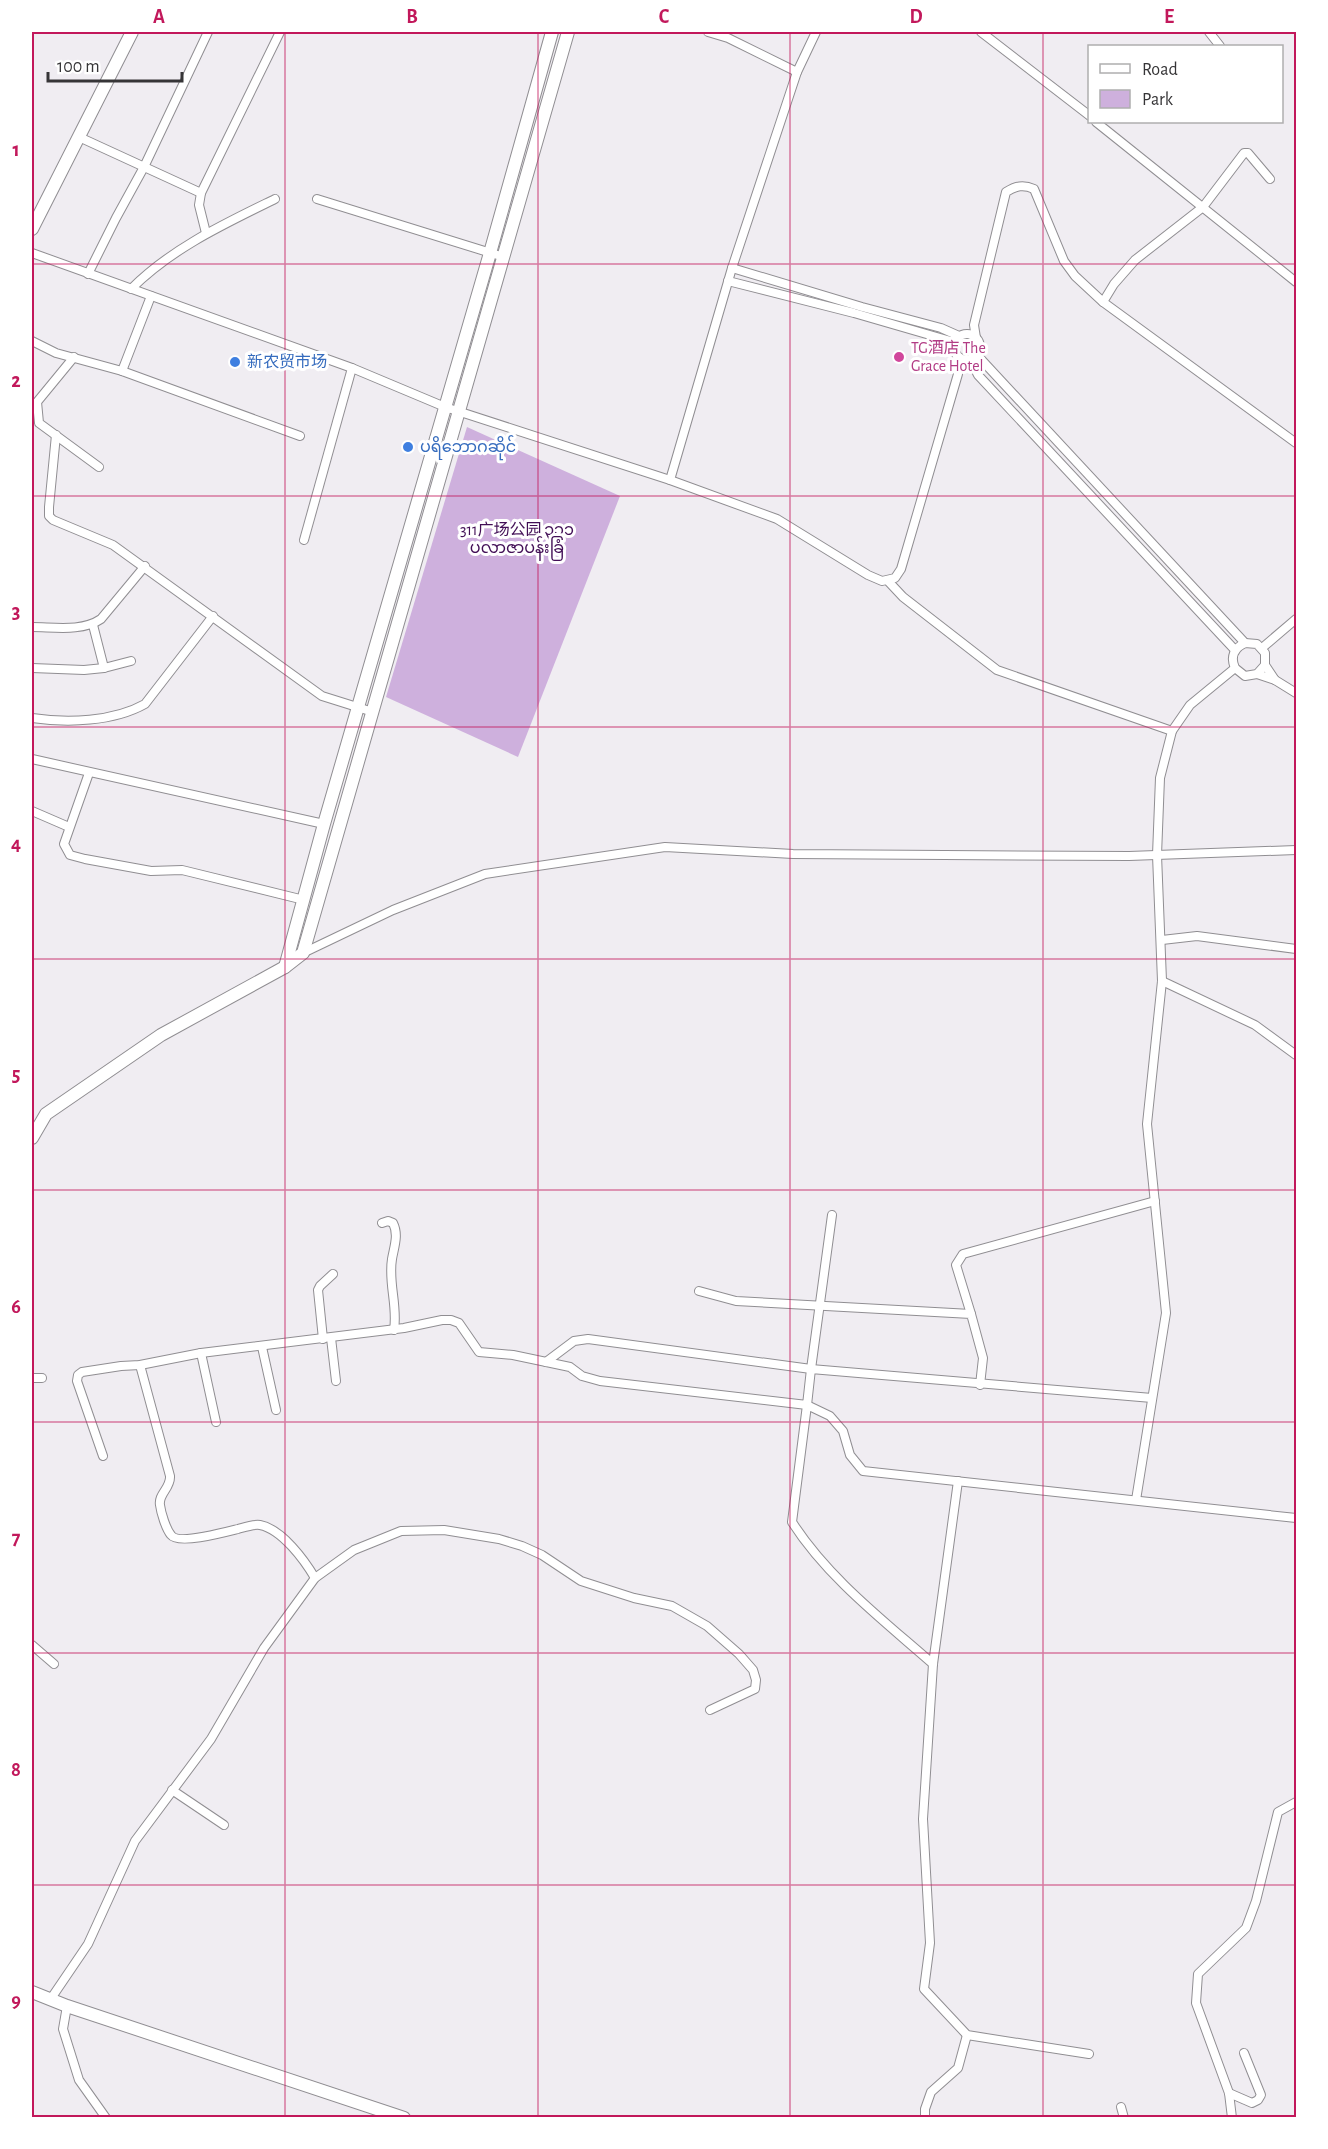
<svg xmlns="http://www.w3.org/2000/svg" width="1328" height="2149" viewBox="0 0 1328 2149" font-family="'Alegreya Sans','Noto Sans SC','Noto Sans Myanmar',sans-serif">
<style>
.green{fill:#ceb0dd}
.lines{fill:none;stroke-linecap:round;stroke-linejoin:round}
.street-casing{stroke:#908e92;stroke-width:10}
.secondary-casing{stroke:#908e92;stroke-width:14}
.street{stroke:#fff;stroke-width:8}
.secondary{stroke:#fff;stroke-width:12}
.grid{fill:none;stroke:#c2185b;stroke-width:1.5;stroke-opacity:0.55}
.hotel-dot{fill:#d1479c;stroke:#fff;stroke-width:2}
.shop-dot{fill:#3f7fe0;stroke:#fff;stroke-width:2}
.labels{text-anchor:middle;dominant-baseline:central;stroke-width:6;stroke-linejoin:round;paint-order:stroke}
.hotel-label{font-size:16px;fill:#b23c85;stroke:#fff;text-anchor:start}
.shop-label{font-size:16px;fill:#366cbe;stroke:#fff;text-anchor:start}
.park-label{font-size:16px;fill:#420f56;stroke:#fff}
.neatline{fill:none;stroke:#c2185b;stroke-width:2}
.grid-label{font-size:20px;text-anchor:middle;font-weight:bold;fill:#c2185b}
</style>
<rect width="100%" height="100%" fill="#f0edf2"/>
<path class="green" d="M467 427 620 496 518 757 386 697Z"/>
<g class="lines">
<defs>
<g id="street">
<path d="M708 32 728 38 797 72"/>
<path d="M981 32 1090 116"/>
<path d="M1209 32 1220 46"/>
<path d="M1096 122 1296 282"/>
<path d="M79 137 201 193"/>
<path d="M1270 179 1248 153H1244L1203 207 1135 260 1114 284 1103 302 1296 443"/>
<path d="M317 199 504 257"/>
<path d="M206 233 199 205 201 193 280 32"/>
<path d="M32 253 352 368 445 407 670 480 777 519 868 575 882 581 895 578 901 569 958 374 957 356"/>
<path d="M732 268 862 307 941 328 959 336"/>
<path d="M88 274 116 218 144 167 208 32"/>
<path d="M728 281 854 313 954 342"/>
<path d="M131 289C172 248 224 224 275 199"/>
<circle cx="967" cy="347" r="13"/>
<path d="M976 338 974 325 1006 192C1016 186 1023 184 1034 189L1064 261 1075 276 1103 302"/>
<path d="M32 341 56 353 122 371 300 436"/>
<path d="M977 355 1245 643"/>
<path d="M74 357 37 402 39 423 99 467"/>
<path d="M970 359 978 375 1235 650"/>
<path d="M122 371 151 296"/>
<path d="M56 435 49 507V516L53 520 113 545 322 696 373 712"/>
<path d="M670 480 732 268 797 72 816 32"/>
<path d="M304 540 352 368"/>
<path d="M888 581 903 597 997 670 1172 731"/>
<path d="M93 625 104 668"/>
<path d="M32 627C54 627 82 632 101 619L145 566"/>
<path d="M1262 648 1296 619"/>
<path d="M1265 665 1257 674 1245 676 1235 668C1230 657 1234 648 1245 643L1257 644 1265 653V665L1275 680"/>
<path d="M32 668 84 670 104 668 131 661"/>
<path d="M1257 674 1275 680 1296 693"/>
<path d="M32 718C67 723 113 722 145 704L213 616"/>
<path d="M32 759 324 824"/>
<path d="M89 773 64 844 70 855 85 859 151 871 182 870 304 900"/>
<path d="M32 811 69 827"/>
<path d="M1162 940 1197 936 1296 949"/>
<path d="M303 953 393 910 485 874 665 847 793 854 944 855 1129 856 1296 850"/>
<path d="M1162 981 1255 1025 1296 1055"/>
<path d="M382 1223 388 1221 393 1223C399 1235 394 1247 392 1259 388 1283 398 1306 394 1330"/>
<path d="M699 1291 736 1301 971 1314 983 1358 980 1385"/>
<path d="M971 1314 956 1265 963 1254 1155 1201"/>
<path d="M331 1338 336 1381"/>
<path d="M323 1339 318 1290 320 1286 333 1274"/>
<path d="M262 1347 276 1410"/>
<path d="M201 1353 216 1422"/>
<path d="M546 1362 574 1341 588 1339 811 1369 832 1215"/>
<path d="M140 1365 170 1476C171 1488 158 1494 160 1505 161 1513 166 1529 171 1535 178 1545 226 1532 238 1529 245 1527 253 1524 260 1525 282 1529 305 1561 315 1578"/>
<path d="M32 1378H42"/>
<path d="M103 1456 77 1381 78 1375 82 1372 121 1366 140 1365 201 1353 404 1328 442 1320H451L459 1323 479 1352 513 1355 570 1367 582 1376 600 1381 807 1405 811 1369 1152 1398"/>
<path d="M958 1481 933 1664 923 1819 930 1943 924 1989 967 2035 1089 2054"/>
<path d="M1136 1500 1166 1313 1147 1124 1162 981 1157 855 1160 778 1172 731 1190 705 1235 668"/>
<path d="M32 1645 54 1664"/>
<path d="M933 1664C883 1620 828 1578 792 1522L807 1405 830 1416 843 1431 850 1455 863 1471 1296 1518"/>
<path d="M172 1790 224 1825"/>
<path d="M50 2000 88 1944 135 1841 211 1739 264 1648 315 1578 354 1550 401 1531 444 1530 499 1539 522 1546 542 1555 581 1581 634 1598 672 1606 707 1626 739 1654 753 1670 756 1680 755 1689 710 1710"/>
<path d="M67 2006 63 2029 79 2080 106 2118"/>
<path d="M1229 2093 1252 2103 1258 2100 1261 2095 1244 2053"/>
<path d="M1121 2107 1124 2118"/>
<path d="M925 2118V2109L931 2092 958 2068 967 2035"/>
<path d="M1232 2118 1229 2093 1196 2003 1198 1974 1246 1928 1256 1901 1278 1812 1296 1802"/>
</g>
<g id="secondary">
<path d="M32 229 132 32"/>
<path d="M285 967 324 824 490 253 552 32"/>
<path d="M32 1138 46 1114 161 1035 285 967 303 953 568 32"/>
<path d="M32 1992 67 2006 404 2118"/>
</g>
</defs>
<use href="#street" class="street-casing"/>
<use href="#secondary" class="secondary-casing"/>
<use href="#street" class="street"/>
<use href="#secondary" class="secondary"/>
</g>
<path class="grid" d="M285 32V2118M538 32V2118M790 32V2118M1043 32V2118M32 264H1296M32 496H1296M32 727H1296M32 959H1296M32 1190H1296M32 1422H1296M32 1653H1296M32 1885H1296"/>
<circle class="hotel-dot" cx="899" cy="357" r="6"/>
<g class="shop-dot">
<circle cx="235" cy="362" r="6"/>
<circle cx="408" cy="447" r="6"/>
</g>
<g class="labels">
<g class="hotel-label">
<text x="911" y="348">TG酒店 The<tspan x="911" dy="18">Grace Hotel</tspan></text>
</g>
<g class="shop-label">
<text x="247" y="362">新农贸市场</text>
<text x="420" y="447">ပရိဘောဂဆိုင်</text>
</g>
<g class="park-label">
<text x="517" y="530">311广场公园 ၃၁၁<tspan x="517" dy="18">ပလာဇာပန်းခြံ</tspan></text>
</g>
</g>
<rect width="1328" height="2149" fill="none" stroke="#ffffff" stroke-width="66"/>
<rect x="1088" y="45" width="195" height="78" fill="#ffffff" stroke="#afaeaf" stroke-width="1.5"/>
<rect x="1100" y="64" width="30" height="9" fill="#ffffff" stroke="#afaeaf" stroke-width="1.5"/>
<text x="1142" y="75" font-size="18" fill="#363537">Road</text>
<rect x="1100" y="90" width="30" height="18" fill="#ceb0dd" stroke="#afaeaf" stroke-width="1.5"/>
<text x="1142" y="105" font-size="18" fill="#363537">Park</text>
<path d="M48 72v9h134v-9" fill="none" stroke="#363537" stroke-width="3"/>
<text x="57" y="72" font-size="18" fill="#363537" stroke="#ffffff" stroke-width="4.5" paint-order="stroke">100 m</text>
<rect x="33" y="33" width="1262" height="2083" class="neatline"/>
<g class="grid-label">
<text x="159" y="23">A</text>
<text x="412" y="23">B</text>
<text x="664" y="23">C</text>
<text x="916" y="23">D</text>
<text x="1169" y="23">E</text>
<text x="16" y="156">1</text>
<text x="16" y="387">2</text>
<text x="16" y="618">3</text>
<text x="16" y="850">4</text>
<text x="16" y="1081">5</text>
<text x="16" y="1313">6</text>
<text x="16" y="1544">7</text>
<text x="16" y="1776">8</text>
<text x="16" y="2007">9</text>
</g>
</svg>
